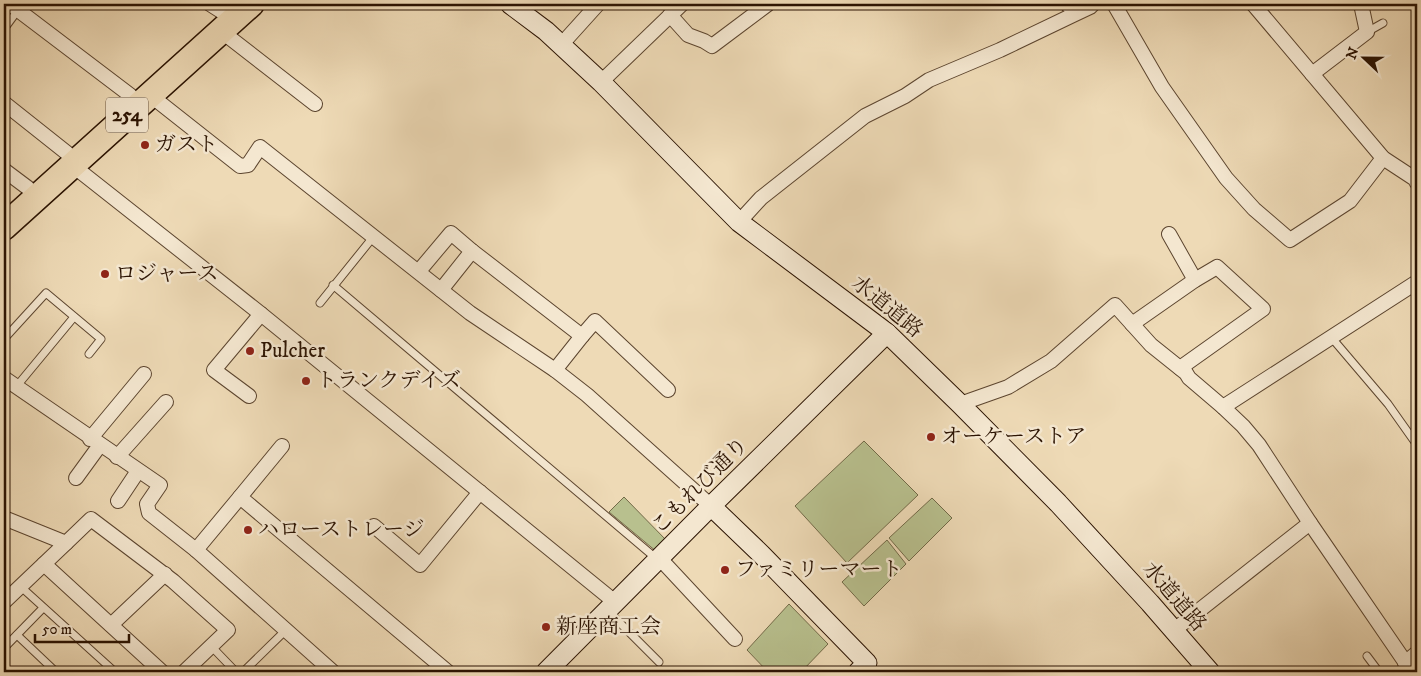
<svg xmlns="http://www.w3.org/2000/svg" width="1421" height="676" viewBox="0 0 1421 676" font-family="'IM FELL DW Pica','Noto Serif JP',serif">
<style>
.green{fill:#b8c08e;stroke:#726a48}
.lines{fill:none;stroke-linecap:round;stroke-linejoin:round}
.lane-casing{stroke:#5c452f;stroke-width:9}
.street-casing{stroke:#5c452f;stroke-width:16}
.secondary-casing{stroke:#2b1302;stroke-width:21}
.highway-casing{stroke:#2b1302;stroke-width:28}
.lane{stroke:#f4e7d0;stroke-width:7}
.street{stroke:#f4e7d0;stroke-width:14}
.secondary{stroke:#f4e7d0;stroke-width:19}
.highway{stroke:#eedab6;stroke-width:25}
.poi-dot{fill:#8f2418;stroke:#f4e7d0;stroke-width:2}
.labels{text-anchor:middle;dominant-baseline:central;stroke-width:5;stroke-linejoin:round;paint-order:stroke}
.shield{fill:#f4e7d0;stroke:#675340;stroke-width:1}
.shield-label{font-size:20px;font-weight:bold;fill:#2b1302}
.poi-label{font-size:21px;fill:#2b1302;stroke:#f4e7d0;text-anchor:start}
.street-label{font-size:21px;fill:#2b1302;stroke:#f4e7d0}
</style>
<rect width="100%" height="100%" fill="#eedab6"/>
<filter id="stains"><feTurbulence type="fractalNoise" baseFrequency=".004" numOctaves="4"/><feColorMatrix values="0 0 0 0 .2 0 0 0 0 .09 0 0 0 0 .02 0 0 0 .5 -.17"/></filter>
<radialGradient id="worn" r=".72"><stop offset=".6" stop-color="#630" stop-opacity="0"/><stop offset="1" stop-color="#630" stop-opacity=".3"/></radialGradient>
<g class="green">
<path d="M864 441 918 495 847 563 795 506Z"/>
<path d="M624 497 667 541 657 552 609 512Z"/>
<path d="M932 498 952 518 909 561 889 538Z"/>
<path d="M887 540 906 564 864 606 842 582Z"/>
<path d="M789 604 828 644 801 672H768L747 650Z"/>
</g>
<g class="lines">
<defs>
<g id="lane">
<path d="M1062 4 1073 15"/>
<path d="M4 29 18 10"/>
<path d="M1367 32 1383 23"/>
<path d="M333 285 658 560"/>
<path d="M320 303 374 236"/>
<path d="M1331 337 1388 404 1417 445"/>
<path d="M4 339 46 293 101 339 89 354"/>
<path d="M16 387 74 317"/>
<path d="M20 586 115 672"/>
<path d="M607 610 659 662"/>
<path d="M17 635 56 672"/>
<path d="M211 646 236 672"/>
<path d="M4 648 43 608"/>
<path d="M1367 656 1379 672"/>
<path d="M4 671 5 672"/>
<path d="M243 672 286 630"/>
</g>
<g id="street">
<path d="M10 4 130 95"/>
<path d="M210 4 221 11"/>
<path d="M1114 4 1162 87 1226 178 1254 209 1290 240 1350 201 1383 158"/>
<path d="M1253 4 1383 158 1415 179 1417 183"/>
<path d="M670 15 688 35 704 41 712 46 768 4"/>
<path d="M221 31 315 104"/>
<path d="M561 45 598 4"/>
<path d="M1312 74 1367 32 1361 4"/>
<path d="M601 82 682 4"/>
<path d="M150 95 240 166 248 165 260 147 470 313 555 370 587 395 711 506"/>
<path d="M4 103 67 153"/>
<path d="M72 165 261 314 615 602"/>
<path d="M4 170 28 188"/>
<path d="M739 222 761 198 865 116 905 96 929 80 1000 50 1073 15 1090 7 1093 4"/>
<path d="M1169 234 1195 280"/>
<path d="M419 271 451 233 472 251 582 336"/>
<path d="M441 290 472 251"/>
<path d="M1132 324 1195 280 1217 267 1263 309 1180 368"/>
<path d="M555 370 582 336 595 321 668 390"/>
<path d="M4 378 160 485 147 504 149 513 196 550 333 672"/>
<path d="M249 396 214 370 261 314"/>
<path d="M960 404 1008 387 1051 361 1115 305 1151 345 1186 373 1189 378 1223 407 1243 426 1259 445 1310 523 1412 672"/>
<path d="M1223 407 1417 282"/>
<path d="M90 439 144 374"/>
<path d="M282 446 240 497 448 672"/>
<path d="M117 457 166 402"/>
<path d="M76 478 100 445"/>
<path d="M118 501 138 471"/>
<path d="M4 518 66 543 4 602"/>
<path d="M374 526 420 565 480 492"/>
<path d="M66 543 91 519 173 581 228 630 184 672"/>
<path d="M196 550 240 497"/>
<path d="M658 560 665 564 735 639"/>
<path d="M44 564 162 672"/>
<path d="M111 625 165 574"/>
<path d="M1173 631 1310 523"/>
<path d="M1405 663 1417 653"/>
</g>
<g id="secondary">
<path d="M510 4 546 31 601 82 739 222 887 333 960 404 1058 503 1150 603 1210 672"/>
<path d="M711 506 762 555 867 663 858 672"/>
<path d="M546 672 711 506 887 333"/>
</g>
<path id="highway" d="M4 227 251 4"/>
</defs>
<use href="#lane" class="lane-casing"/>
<use href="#street" class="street-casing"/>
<use href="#secondary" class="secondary-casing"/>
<use href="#highway" class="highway-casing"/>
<use href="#lane" class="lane"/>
<use href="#street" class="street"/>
<use href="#secondary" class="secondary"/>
<use href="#highway" class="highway"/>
</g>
<g class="poi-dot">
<circle cx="145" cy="145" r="5"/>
<circle cx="105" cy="274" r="5"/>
<circle cx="250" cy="351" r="5"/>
<circle cx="306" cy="381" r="5"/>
<circle cx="931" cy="437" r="5"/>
<circle cx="248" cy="530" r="5"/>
<circle cx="725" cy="570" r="5"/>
<circle cx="546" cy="627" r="5"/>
</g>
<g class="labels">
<rect class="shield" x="106" y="97.5" width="42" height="35" rx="4"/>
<g class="shield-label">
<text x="127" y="115">254</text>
</g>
<g class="poi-label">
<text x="155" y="145">ガスト</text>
<text x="115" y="274">ロジャース</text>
<text x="260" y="351">Pulcher</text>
<text x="316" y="381">トランクデイズ</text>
<text x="941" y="437">オーケーストア</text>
<text x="258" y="530">ハローストレージ</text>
<text x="735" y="570">ファミリーマート</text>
<text x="556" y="627">新座商工会</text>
</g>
<g class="street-label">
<text transform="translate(887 307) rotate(39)">水道道路</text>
<text transform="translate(700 486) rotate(-45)">こもれび通り</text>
<text transform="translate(1174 597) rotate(49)">水道道路</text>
</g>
</g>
<rect width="1421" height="676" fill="none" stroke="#eedab6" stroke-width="20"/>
<rect x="5" y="5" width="1411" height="666" fill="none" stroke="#2b1302" stroke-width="2.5"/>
<rect x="10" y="10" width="1401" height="656" fill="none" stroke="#2b1302"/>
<g transform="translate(1364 58) rotate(292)" stroke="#f4e7d0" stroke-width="4" paint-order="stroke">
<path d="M0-4L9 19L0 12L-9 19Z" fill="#2b1302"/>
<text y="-8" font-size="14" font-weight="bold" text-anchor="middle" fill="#2b1302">N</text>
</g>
<path d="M35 634v8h94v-8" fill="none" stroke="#2b1302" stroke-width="2.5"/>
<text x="42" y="634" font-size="15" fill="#2b1302" stroke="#f4e7d0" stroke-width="4" paint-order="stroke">50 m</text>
<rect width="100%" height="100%" filter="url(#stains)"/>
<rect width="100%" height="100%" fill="url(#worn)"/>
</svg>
